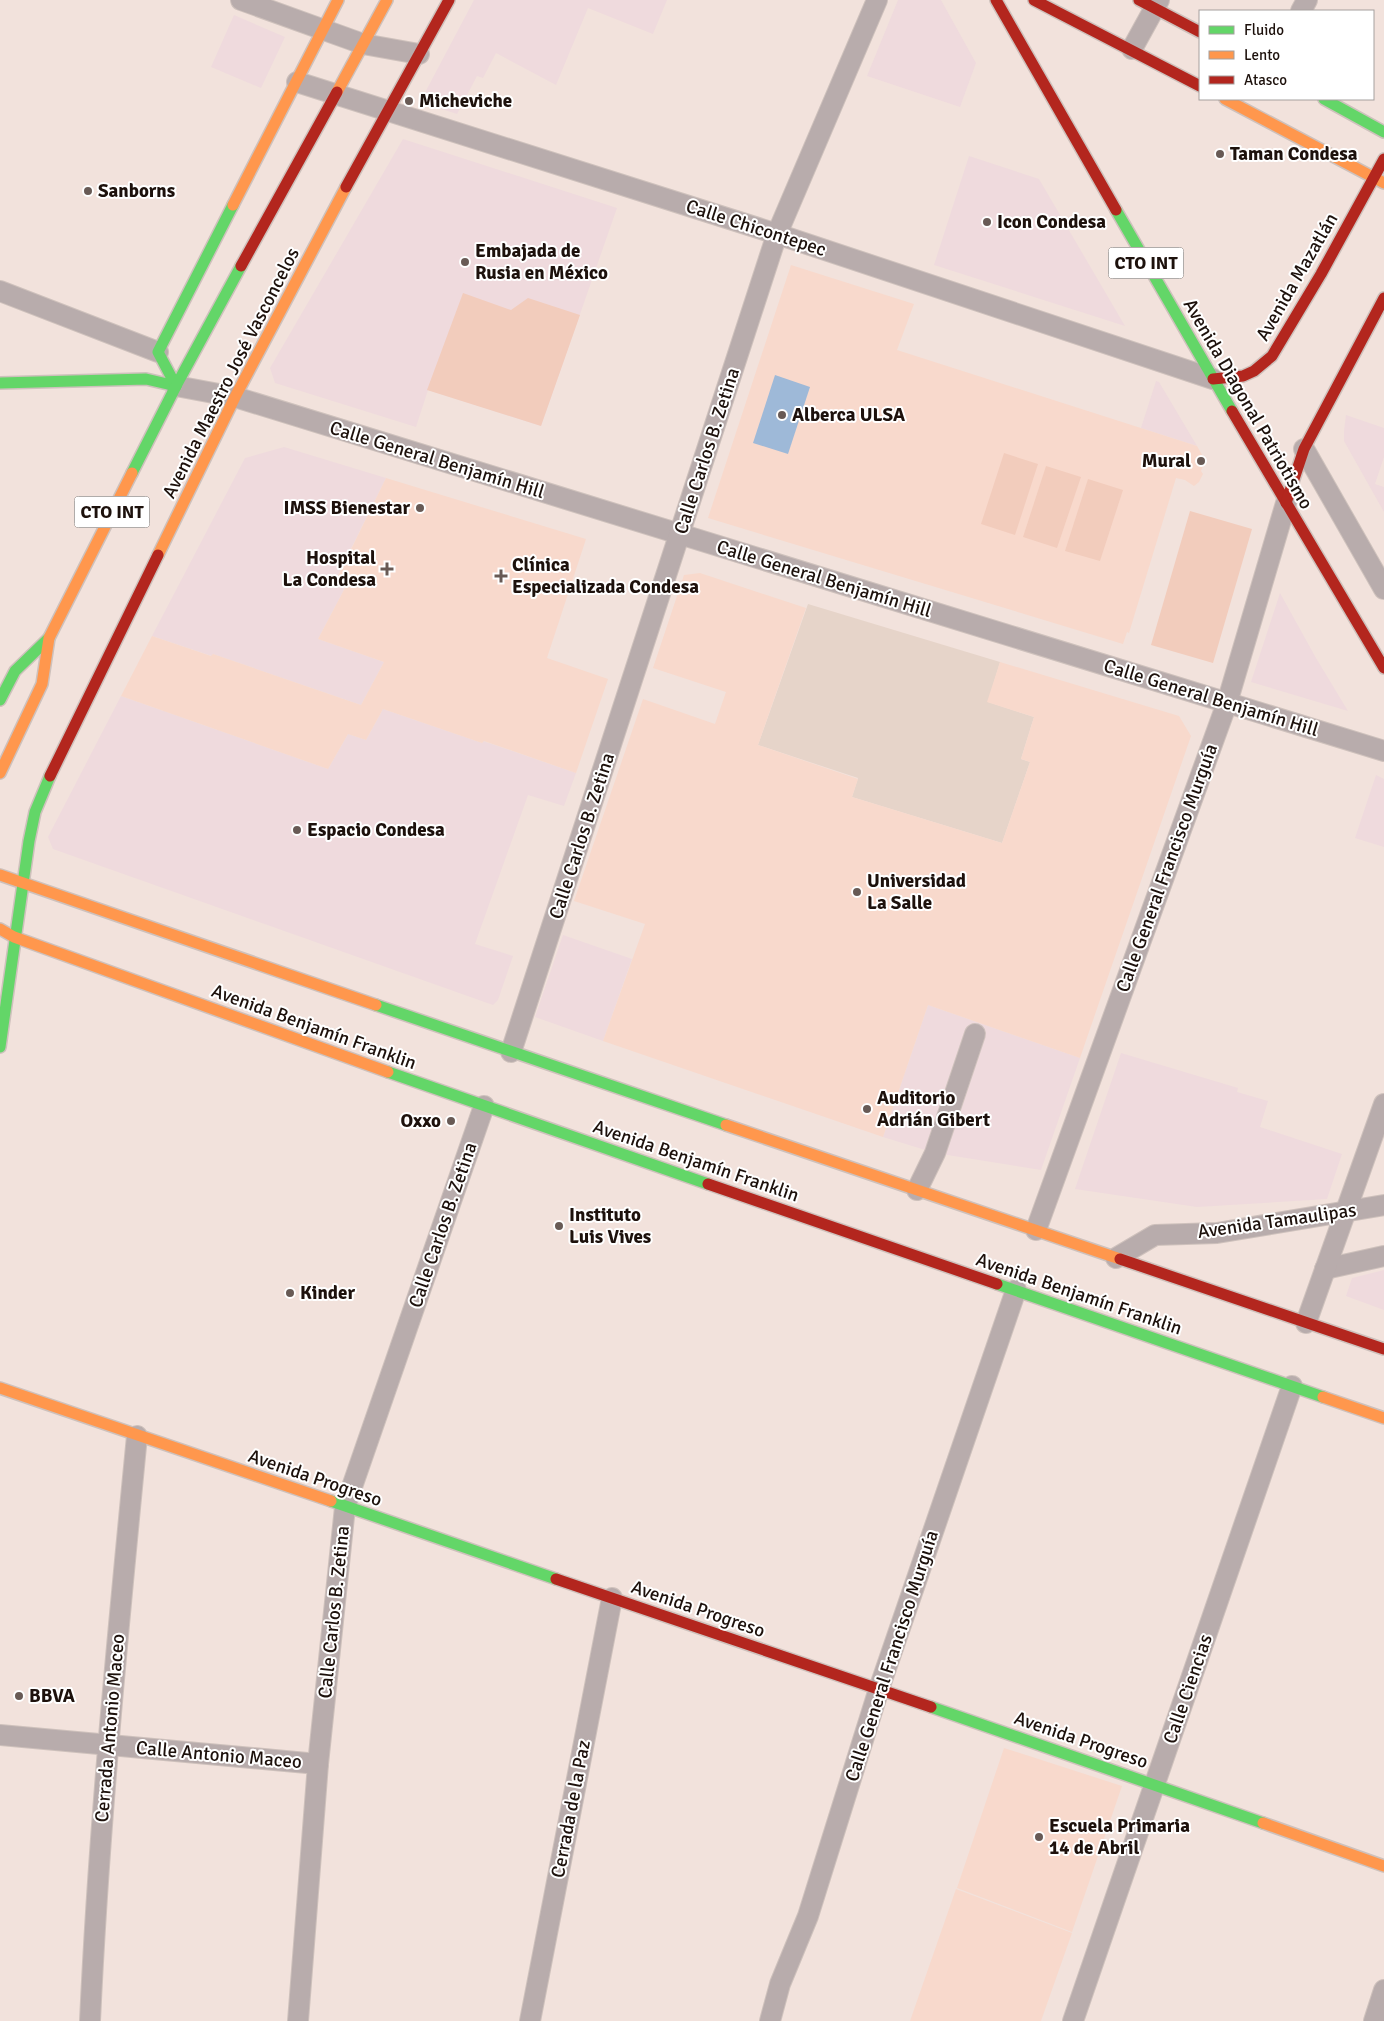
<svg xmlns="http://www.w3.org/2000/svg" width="1384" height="2021" viewBox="0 0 1384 2021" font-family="Signika,sans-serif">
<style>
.commercial{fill:#efdadd}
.industrial{fill:#e6d4c9}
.built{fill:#f8d9cc}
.green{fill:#f2ccbc}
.water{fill:#9eb9d8}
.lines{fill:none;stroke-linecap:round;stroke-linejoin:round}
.street-casing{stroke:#cec1bc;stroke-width:22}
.fast-casing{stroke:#cec1bc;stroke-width:14}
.slow-casing{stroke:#cec1bc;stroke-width:14}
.jam-casing{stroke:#cec1bc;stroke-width:14}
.street{stroke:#b8acac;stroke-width:20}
.fast{stroke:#63d668;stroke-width:11}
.slow{stroke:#ff974d;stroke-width:11}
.jam{stroke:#b3261e;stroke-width:11}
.poi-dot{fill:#685a55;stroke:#fff;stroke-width:2}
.labels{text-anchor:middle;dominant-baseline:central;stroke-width:4;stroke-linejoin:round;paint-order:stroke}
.shield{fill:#fff;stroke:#615855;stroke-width:1}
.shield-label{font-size:18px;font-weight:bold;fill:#1d110c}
.poi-label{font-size:19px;font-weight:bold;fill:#1d110c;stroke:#fff;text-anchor:start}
.street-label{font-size:19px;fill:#1d110c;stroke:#fff}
</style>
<rect width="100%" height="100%" fill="#f2e2dc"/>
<g class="commercial">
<path d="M474 0H667L653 34 588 8 556 85 496 53 483 78 477 76 457 114 420 102Z"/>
<path d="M898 0H941L976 63 960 107 867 76Z"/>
<path d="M234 15 285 37 261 88 211 67Z"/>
<path d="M403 139 617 208 541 426 428 390 416 427 275 383 270 368Z"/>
<path d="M969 156 1039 179 1125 326 934 265Z"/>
<path d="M1156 381 1159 382 1197 446 1141 428Z"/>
<path d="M1346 415 1384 428V457L1375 484 1384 487V512L1344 441V431Z"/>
<path d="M284 447 386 478 335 581 346 586 318 639 384 662 361 705 213 654 212 656 152 636 245 458Z"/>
<path d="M1280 593 1316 658 1348 711 1251 682Z"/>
<path d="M121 696 328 769 348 734 366 740 383 709 482 743 483 741 576 773 564 806 528 795 475 944 513 956 498 1000 493 1005 53 849 48 837Z"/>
<path d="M1376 775 1384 779V847L1355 838Z"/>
<path d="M563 935 632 959 603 1041 535 1017Z"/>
<path d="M928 1005 1080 1058 1041 1170 935 1153 883 1137Z"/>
<path d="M1121 1053 1238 1088 1237 1092 1268 1101 1260 1127 1342 1154 1327 1199 1197 1207 1075 1189Z"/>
<path d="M1384 1270V1310L1346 1296 1352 1278Z"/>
</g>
<path class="industrial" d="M808 604 1000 662 988 702 1034 717 1021 759 1030 762 1002 843 852 797 858 778 758 745Z"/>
<g class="built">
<path d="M791 265 914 304 897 350 1197 446 1205 460 1201 471 1203 474 1199 482 1194 486 1185 480 1176 478 1129 633 1127 632 1123 644 708 518Z"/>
<path d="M386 478 586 539 547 658 608 679 576 773 484 741 482 743 383 709 366 740 348 734 328 769 121 696 152 636 211 656 213 654 361 705 384 662 318 639 346 586 335 582Z"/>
<path d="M700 573 806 608 758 745 858 779 852 797 1002 843 1030 762 1021 759 1034 717 987 702 1000 662 1179 716 1191 736 1080 1058 928 1005 883 1137 603 1041 645 924 574 901 643 699 715 724 726 692 653 668 684 575Z"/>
<path d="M1004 1748 1122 1786 1072 1932 957 1888Z"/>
<path d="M956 1889 1072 1933 1041 2021H910Z"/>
</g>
<g class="green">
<path d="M463 293 511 310 528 298 580 315 541 426 427 390Z"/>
<path d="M1004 453 1038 464 1015 535 981 524Z"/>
<path d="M1046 466 1081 477 1057 548 1023 537Z"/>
<path d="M1088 479 1123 490 1100 561 1065 551Z"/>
<path d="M1190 511 1252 529 1213 663 1151 645Z"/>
</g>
<path class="water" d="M775 375 810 387 788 454 753 443Z"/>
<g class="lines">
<defs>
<g id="street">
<path d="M241 0 363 44 419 54"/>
<path d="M1301 11 1307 0"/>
<path d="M1132 49 1159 0"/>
<path d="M297 82 777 234 1213 379"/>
<path d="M0 291 158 352"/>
<path d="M176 386 235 397 1384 751"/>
<path d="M1304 449 1384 589"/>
<path d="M511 1052 777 234 877 0"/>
<path d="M917 1190 935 1153 975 1034"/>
<path d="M1036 1230 1227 703 1286 503"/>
<path d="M1116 1258 1155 1235 1217 1233 1384 1205"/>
<path d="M1325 1269 1384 1256"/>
<path d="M1306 1323 1384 1104"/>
<path d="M0 1735 318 1764"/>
<path d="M90 2021C99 1825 118 1631 137 1436"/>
<path d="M298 2021 318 1764 345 1507 484 1106"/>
<path d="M530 2021 612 1598"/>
<path d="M770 2021 780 1984 808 1916 879 1689 1016 1290"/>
<path d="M1073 2021 1292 1386"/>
<path d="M1374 2021 1384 1990"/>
</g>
<g id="fast">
<path d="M1324 99 1384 132"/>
<path d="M1116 210 1232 411"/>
<path d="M0 383 146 379 176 386"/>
<path d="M176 386 158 352 233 205"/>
<path d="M132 473 176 386 241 266"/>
<path d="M0 700 15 671 49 638"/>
<path d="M376 1005 726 1125"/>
<path d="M0 1047 29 841 35 812 50 776"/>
<path d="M388 1072 708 1184"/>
<path d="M997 1284 1323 1397"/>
<path d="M331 1501 556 1579"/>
<path d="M931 1707 1263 1823"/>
</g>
<g id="slow">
<path d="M337 92 387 0"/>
<path d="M1225 99 1384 183"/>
<path d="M233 205 338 0"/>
<path d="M158 555 235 397 346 187"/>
<path d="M0 773 42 684 49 638 132 473"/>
<path d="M0 875 376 1005"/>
<path d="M0 929 14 937 388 1072"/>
<path d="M726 1125 1120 1259"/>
<path d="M0 1388 331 1501"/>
<path d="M1323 1397 1384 1418"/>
<path d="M1263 1823 1384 1866"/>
</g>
<g id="jam">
<path d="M996 0 1116 210"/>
<path d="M1034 0 1200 86"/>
<path d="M1139 0 1200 32"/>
<path d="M346 187 449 0"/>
<path d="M241 266 337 92"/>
<path d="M1213 379 1243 376 1254 371 1272 356 1321 274 1384 159"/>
<path d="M1232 411 1384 668"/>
<path d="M1286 503 1304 449 1384 298"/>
<path d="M50 776 158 555"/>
<path d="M708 1184 997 1284"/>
<path d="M1120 1259 1384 1349"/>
<path d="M556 1579 931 1707"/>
</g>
</defs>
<use href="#street" class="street-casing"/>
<use href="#fast" class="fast-casing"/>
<use href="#slow" class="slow-casing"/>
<use href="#jam" class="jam-casing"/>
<use href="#street" class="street"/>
<use href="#fast" class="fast"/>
<use href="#slow" class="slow"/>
<use href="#jam" class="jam"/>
</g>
<g class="poi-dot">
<circle cx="409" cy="101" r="5"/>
<circle cx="1220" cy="154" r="5"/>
<circle cx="88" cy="191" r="5"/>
<circle cx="987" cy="222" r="5"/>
<circle cx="465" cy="262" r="5"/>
<circle cx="782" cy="415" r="5"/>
<circle cx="1201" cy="461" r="5"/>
<circle cx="420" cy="508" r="5"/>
<path d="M384.5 561.5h5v5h5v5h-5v5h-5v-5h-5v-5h5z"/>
<path d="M498.5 568.5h5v5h5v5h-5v5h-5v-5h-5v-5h5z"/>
<circle cx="297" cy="830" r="5"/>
<circle cx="857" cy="892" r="5"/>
<circle cx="867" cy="1109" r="5"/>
<circle cx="451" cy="1121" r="5"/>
<circle cx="559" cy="1226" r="5"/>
<circle cx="290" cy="1293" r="5"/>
<circle cx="19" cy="1696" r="5"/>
<circle cx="1039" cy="1837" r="5"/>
</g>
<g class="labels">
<g class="shield">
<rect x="1108.5" y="247.5" width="75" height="31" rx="4"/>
<rect x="74.5" y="496.5" width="75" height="31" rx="4"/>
</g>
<g class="shield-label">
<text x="1146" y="263">CTO INT</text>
<text x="112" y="512">CTO INT</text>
</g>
<g class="poi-label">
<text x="419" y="101">Micheviche</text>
<text x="1230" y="154">Taman Condesa</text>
<text x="98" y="191">Sanborns</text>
<text x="997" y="222">Icon Condesa</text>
<text x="475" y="251">Embajada de<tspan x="475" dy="22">Rusia en México</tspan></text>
<text x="792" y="415">Alberca ULSA</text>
<text x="1191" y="461" text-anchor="end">Mural</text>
<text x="410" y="508" text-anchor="end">IMSS Bienestar</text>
<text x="376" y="558" text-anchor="end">Hospital<tspan x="376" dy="22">La Condesa</tspan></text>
<text x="512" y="565">Clínica<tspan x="512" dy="22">Especializada Condesa</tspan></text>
<text x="307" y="830">Espacio Condesa</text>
<text x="867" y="881">Universidad<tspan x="867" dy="22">La Salle</tspan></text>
<text x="877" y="1098">Auditorio<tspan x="877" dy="22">Adrián Gibert</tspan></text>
<text x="441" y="1121" text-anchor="end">Oxxo</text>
<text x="569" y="1215">Instituto<tspan x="569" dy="22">Luis Vives</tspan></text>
<text x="300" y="1293">Kinder</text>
<text x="29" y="1696">BBVA</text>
<text x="1049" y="1826">Escuela Primaria<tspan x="1049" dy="22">14 de Abril</tspan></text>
</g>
<g class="street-label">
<text transform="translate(756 228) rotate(18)">Calle Chicontepec</text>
<text transform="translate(1297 277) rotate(-60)">Avenida Mazatlán</text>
<text transform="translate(231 373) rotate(-63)">Avenida Maestro José Vasconcelos</text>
<text transform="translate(1248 404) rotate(60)">Avenida Diagonal Patriotismo</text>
<text transform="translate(707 451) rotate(-72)">Calle Carlos B. Zetina</text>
<text transform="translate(437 460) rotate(17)">Calle General Benjamín Hill</text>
<text transform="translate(824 579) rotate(17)">Calle General Benjamín Hill</text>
<text transform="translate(1211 698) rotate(17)">Calle General Benjamín Hill</text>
<text transform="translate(582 836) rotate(-72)">Calle Carlos B. Zetina</text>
<text transform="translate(1167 868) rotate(-70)">Calle General Francisco Murguía</text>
<text transform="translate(314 1027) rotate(20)">Avenida Benjamín Franklin</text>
<text transform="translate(696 1161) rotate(19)">Avenida Benjamín Franklin</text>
<text transform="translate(1277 1221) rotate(-8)">Avenida Tamaulipas</text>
<text transform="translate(443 1225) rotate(-71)">Calle Carlos B. Zetina</text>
<text transform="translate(1079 1294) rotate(19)">Avenida Benjamín Franklin</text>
<text transform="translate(315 1478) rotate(19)">Avenida Progreso</text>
<text transform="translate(698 1609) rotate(19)">Avenida Progreso</text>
<text transform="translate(334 1612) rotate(-84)">Calle Carlos B. Zetina</text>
<text transform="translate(892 1656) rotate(-72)">Calle General Francisco Murguía</text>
<text transform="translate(1188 1689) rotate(-71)">Calle Ciencias</text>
<text transform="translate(110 1728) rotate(-85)">Cerrada Antonio Maceo</text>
<text transform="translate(1081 1740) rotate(19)">Avenida Progreso</text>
<text transform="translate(219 1755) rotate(5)">Calle Antonio Maceo</text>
<text transform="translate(571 1809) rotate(-79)">Cerrada de la Paz</text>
</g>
</g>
<rect x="1199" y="10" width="175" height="90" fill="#ffffff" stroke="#a5a09e"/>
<rect x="1209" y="26" width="25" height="8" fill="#63d668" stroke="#a5a09e"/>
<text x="1244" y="35" font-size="15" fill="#1d110c">Fluido</text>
<rect x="1209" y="51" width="25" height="8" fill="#ff974d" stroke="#a5a09e"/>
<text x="1244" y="60" font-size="15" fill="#1d110c">Lento</text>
<rect x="1209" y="76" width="25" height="8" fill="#b3261e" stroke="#a5a09e"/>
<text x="1244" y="85" font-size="15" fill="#1d110c">Atasco</text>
</svg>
